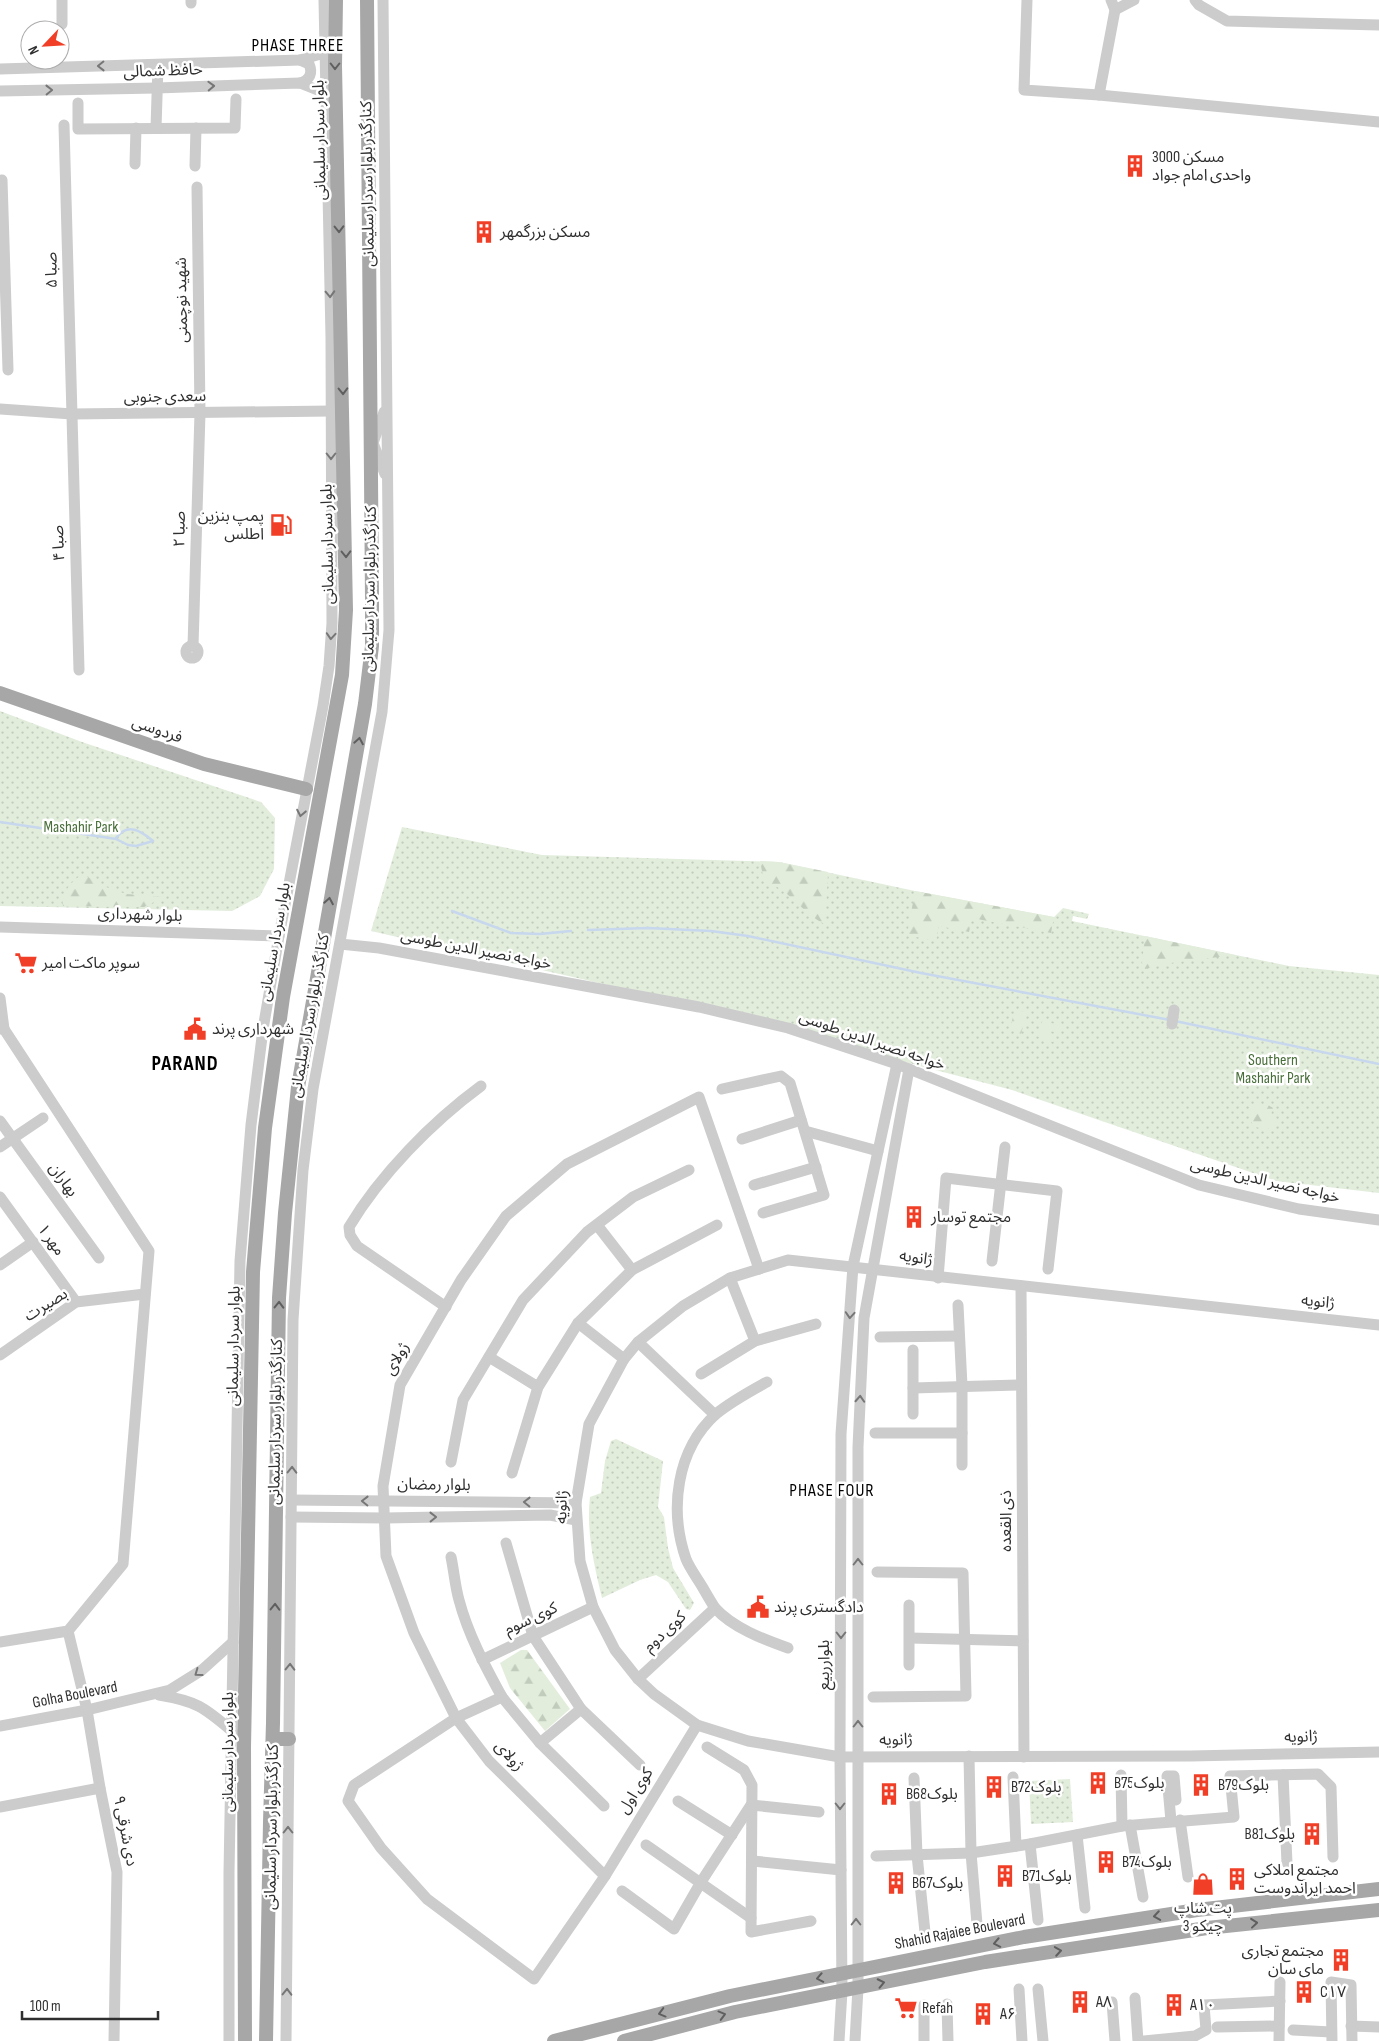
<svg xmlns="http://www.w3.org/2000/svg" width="1379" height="2041" viewBox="0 0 1379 2041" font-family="'Sofia Sans Condensed','Noto Sans Arabic',sans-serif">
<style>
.grass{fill:url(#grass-dots)}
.forest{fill:url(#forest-firs)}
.pitch{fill:#e2eddc}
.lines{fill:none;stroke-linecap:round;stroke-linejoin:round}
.stream{stroke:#c7d7ee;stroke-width:2.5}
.minor{stroke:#ccc;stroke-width:11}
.major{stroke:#a7a7a7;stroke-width:14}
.oneway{stroke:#767676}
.oneway2{stroke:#5f5f5f}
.labels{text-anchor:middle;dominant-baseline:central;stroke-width:5;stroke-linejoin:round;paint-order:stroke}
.street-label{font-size:16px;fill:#2f2f2f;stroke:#fff}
.poi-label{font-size:16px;fill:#2f2f2f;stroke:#fff;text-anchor:start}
.park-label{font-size:16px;fill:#486e39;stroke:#fff}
.neighbourhood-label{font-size:18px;letter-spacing:1px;fill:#000;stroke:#fff}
.district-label{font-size:21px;font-weight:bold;letter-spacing:1px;fill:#000;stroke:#fff}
</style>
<defs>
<pattern id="grass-dots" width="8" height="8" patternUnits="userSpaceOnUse" patternTransform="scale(1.25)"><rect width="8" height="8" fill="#e2eddc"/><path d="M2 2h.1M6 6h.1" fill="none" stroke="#c2ccbd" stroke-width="1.8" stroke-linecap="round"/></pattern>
<pattern id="forest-firs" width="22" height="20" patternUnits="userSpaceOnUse" patternTransform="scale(1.25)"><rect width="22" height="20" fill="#e2eddc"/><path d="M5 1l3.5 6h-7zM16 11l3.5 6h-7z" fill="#c2ccbd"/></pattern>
</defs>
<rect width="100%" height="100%" fill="#fff"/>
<g class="grass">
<path d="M0 711 82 742 261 802 275 818 274 869 260 896 232 911 0 906Z"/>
<path d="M402 827 542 855 779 862 915 891 1054 917 1063 908 1089 914 1087 919 1073 916 1072 921 1289 966 1379 975V1193L1276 1181 1012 1090 621 988 371 931Z"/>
<path d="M616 1439 663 1461 658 1507 664 1517 668 1548 673 1568 694 1603 690 1610 686 1609 668 1582 656 1575 640 1580 602 1598C594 1565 586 1530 590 1497L601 1493 605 1461 611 1441Z"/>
<path d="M1070 1779 1073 1822 1031 1824 1029 1781Z"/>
</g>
<g class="forest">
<path d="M760 861 779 862 828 872 825 924C802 914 789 888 764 881Z"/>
<path d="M83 874 103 886 126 894 164 897 144 907 63 906C61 892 72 881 83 874Z"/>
<path d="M915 891 1054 917 1051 933 972 918 969 932 939 926 936 941 907 935Z"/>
<path d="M1145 936 1235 955 1162 964 1145 969 1142 963Z"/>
<path d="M1023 1011 1027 1012 1021 1034 1014 1031 1011 1026 1013 1016Z"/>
<path d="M1255 1104 1268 1105 1273 1108C1270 1115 1271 1118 1277 1122L1266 1130 1253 1126 1249 1114Z"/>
<path d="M521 1650H527L570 1709 545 1731 510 1688 500 1663Z"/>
</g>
<g class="pitch">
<path d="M1043 1020 1060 1026 1057 1033 1040 1027Z"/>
<path d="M1039 1029 1056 1035 1053 1042 1037 1036Z"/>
</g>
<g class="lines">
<g class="stream">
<path d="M0 822 60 831"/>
<path d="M70 832 116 839 128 845 136 846 153 841"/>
<path d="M116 838C128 822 141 831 153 841"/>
<path d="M452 911 511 933 540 934 571 931"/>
<path d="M588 930 648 928 711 931 748 936 921 973 1170 1020"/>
<path d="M1175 1021 1379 1064"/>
</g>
<g class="minor">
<path d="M191 0V3"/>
<path d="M1027 0 1024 90 1099 95 1379 122"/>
<path d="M1195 0 1199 5 1227 21 1379 25"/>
<path d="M1115 10 1134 0"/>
<path d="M62 24V0"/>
<path d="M300 60 309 64C313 73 310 80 300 83"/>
<path d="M0 69 300 60 324 53"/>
<path d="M0 91 157 88 300 83 325 93"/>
<path d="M1099 95 1115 10 1111 0"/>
<path d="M78 103V129L235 128 236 99"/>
<path d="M64 125 79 670"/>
<path d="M156 128 158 65"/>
<path d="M135 164 136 128"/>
<path d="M195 166 196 128"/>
<path d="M2 180 8 370"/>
<path d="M0 409 72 414 331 411"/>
<path d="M384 412 373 443 385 474"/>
<circle cx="192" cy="652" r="6"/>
<path d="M193 646 200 413 197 187"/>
<path d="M0 927 279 936"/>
<path d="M340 944 379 948 699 1007 788 1028 894 1063 1199 1185 1299 1209 1379 1220"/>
<path d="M0 998 4 1029H0"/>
<path d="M1172 1024 1174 1010"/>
<path d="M722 1089 781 1076 790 1083 824 1195 763 1213"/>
<path d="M0 1121 99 1258"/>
<path d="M805 1131 878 1151"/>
<path d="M742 1139 801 1120"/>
<path d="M0 1147 43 1118"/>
<path d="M754 1185 816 1167"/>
<path d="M0 1197 76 1302"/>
<path d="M597 1225 632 1270"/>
<path d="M992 1261 1005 1147"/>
<path d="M0 1265 33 1242"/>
<path d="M730 1278 755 1341"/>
<path d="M938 1278 946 1178 1057 1191 1048 1269"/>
<path d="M1021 1286 1024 1757"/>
<path d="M958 1305 962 1386V1465"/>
<path d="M446 1307 357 1246 350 1235 349 1227C380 1175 432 1122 481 1086"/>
<path d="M578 1323 624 1359"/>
<path d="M1379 1325 788 1260 730 1278 683 1306 638 1342 624 1359 589 1424 576 1503 580 1561 593 1607 615 1650 638 1679 654 1694 697 1725 748 1741 840 1757 1191 1756 1379 1752"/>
<path d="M880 1337 959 1336"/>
<path d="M638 1342 715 1415"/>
<path d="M0 1355 76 1302 145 1294"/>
<path d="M489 1357 538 1387"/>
<path d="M701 1374 755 1341 816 1324"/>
<path d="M767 1382C749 1392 732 1401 716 1414 676 1450 669 1510 686 1559 690 1569 698 1579 703 1588 707 1595 711 1602 715 1608 733 1628 763 1639 788 1648"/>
<path d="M913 1388 1021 1385"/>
<path d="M913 1414V1350"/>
<path d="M875 1433H962"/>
<path d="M451 1462 463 1400 523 1300 587 1232 633 1197 689 1170"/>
<path d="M512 1473 538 1387 578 1323 632 1270 717 1225"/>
<path d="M291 1500 576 1503"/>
<path d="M291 1517 385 1518 550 1515 576 1520"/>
<path d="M506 1543 533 1636 581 1709 640 1765"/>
<path d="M451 1557C454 1571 455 1586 459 1600 468 1634 485 1666 502 1697L456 1718 354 1785 348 1801 381 1848 427 1899 534 1979 605 1876 697 1725"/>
<path d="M68 1631 87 1710 100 1788 117 1872 114 2041"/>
<path d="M910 1638 1023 1641"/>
<path d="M0 1642 68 1631 123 1564 149 1251 4 1029"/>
<path d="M482 1660 593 1607"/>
<path d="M909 1665V1605"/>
<path d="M638 1679 715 1608"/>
<path d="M159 1695C196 1701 204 1707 232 1731"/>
<path d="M502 1697 540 1743 604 1806"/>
<path d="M873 1697 966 1696 963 1573 877 1572"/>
<path d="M0 1726 87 1710 170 1690 202 1670 233 1642"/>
<path d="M540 1743 581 1709"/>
<path d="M707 1747 744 1770 752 1785 751 1932 811 1921"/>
<path d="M969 1756 971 1853 977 1924"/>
<path d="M1121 1775 1122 1826"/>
<path d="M1283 1775 1287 1863"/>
<path d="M1013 1777 1016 1846"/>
<path d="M914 1778 917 1855 925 1932"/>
<path d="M678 1801 732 1835"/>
<path d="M0 1807 100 1788"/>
<path d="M1180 1820 1188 1877"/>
<path d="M1171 1821 1167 1776H1174L1176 1800"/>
<path d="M1130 1825 1143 1897"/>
<path d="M1077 1835 1085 1908"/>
<path d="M1030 1844 1038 1920"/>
<path d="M646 1845 751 1918"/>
<path d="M876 1856 971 1853 1030 1844 1122 1826 1234 1817 1230 1776 1318 1774 1331 1787 1333 1857"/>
<path d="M753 1861 841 1870"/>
<path d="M605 1876 489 1761 456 1718 414 1633 386 1556 383 1486 400 1385 461 1280 506 1216 567 1164 699 1097 759 1269"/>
<path d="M622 1891 674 1929 701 1882 751 1805 819 1812"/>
<path d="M1019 1989 1022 2041"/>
<path d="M1038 1989 1043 2041"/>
<path d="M1135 1998 1138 2041"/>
<path d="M1112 2002 1115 2041"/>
<path d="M947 2004 948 2041"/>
<path d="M1351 2026 1379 2027"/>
<path d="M1217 2027 1279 2026"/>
<path d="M1293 2030 1331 2032"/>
<path d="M229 2041V1873L240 1261 251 1125 263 1029 279 936 323 706 329 666 332 623 331 337 324 0"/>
<path d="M286 2041 293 1320 303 1170 313 1089 382 712 389 630 383 0"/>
<path d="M839 2041 842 1991 840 1757 841 1434 853 1266 897 1064"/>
<path d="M855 2041 858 1988V1447L864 1318 909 1069"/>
<path d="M924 2041V2005"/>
<path d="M1144 2041 1195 2036 1206 2030 1204 2005 1280 2001"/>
<path d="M1279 2041 1280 1982"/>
<path d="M1332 2041 1331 1982 1351 1985 1352 2041"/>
</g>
<g class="major">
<path d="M0 693 204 764 306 789"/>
<path d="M273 1739H289"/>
<path d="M245 2041 244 1747 253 1272 265 1128 283 997 342 675 346 610 335 66 336 0"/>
<path d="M266 2041 270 1822 273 1723 279 1298 285 1213 298 1087 365 704 372 646V597L367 0"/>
<path d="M554 2041 730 1996 1024 1937 1197 1910 1379 1889"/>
<path d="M624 2041 735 2012 985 1962 1207 1928 1379 1910"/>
</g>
</g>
<defs><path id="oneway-chevron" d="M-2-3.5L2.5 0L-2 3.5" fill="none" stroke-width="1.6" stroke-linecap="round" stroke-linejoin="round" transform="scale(1.25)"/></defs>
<g class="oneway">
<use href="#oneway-chevron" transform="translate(101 66) rotate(179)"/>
<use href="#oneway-chevron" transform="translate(211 86) rotate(-2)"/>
<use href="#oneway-chevron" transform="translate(49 90) rotate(-1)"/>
<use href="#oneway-chevron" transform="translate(330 294) rotate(88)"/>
<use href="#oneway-chevron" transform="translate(331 456) rotate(90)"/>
<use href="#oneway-chevron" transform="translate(331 636) rotate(94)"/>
<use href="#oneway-chevron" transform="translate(301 813) rotate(101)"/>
<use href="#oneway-chevron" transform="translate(850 1315) rotate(94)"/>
<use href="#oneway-chevron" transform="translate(860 1399) rotate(-87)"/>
<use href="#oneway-chevron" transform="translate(292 1470) rotate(-89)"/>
<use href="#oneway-chevron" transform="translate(365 1501) rotate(-179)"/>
<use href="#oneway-chevron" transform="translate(527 1502) rotate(-179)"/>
<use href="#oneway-chevron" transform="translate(433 1517) rotate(-1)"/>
<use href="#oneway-chevron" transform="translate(858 1562) rotate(-90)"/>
<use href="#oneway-chevron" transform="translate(841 1635) rotate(90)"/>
<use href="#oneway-chevron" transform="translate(290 1667) rotate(-89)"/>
<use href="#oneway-chevron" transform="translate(198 1673) rotate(144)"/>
<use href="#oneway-chevron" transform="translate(858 1724) rotate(-90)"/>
<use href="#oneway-chevron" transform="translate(840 1806) rotate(90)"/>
<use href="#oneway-chevron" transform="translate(288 1830) rotate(-90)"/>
<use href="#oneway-chevron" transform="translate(856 1922) rotate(-90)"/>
<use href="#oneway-chevron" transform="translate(287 1992) rotate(-89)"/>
</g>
<g class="oneway2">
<use href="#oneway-chevron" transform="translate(335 66) rotate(90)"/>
<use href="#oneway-chevron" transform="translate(339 229) rotate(89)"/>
<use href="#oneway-chevron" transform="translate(343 391) rotate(89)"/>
<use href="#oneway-chevron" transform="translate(346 554) rotate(89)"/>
<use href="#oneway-chevron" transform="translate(359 741) rotate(-80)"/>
<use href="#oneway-chevron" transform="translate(329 901) rotate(-80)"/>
<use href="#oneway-chevron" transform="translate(279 1305) rotate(-89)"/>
<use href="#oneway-chevron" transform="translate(275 1607) rotate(-89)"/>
<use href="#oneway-chevron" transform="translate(1157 1916) rotate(171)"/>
<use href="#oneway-chevron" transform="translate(1254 1923) rotate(-6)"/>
<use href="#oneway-chevron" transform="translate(997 1943) rotate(169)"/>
<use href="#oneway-chevron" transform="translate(1058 1951) rotate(-9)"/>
<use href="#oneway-chevron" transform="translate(820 1978) rotate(169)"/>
<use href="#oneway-chevron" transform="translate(881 1983) rotate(-12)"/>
<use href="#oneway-chevron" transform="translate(662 2013) rotate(165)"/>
<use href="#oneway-chevron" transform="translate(722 2015) rotate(-15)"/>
</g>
<defs>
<symbol id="building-bare" viewBox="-9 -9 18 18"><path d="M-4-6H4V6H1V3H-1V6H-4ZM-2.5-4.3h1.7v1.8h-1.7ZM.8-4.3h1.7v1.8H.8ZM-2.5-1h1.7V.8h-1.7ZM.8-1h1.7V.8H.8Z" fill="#f13f27" stroke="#fff" stroke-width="2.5" paint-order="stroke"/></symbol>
<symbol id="fuel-bare" viewBox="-9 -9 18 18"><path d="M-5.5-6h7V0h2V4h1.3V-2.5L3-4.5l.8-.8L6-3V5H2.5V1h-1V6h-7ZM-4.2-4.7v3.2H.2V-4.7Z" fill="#f13f27" stroke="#fff" stroke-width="2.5" paint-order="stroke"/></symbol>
<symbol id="supermarket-bare" viewBox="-9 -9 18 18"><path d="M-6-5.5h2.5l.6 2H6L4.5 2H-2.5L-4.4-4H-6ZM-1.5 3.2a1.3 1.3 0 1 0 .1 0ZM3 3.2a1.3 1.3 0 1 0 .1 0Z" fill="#f13f27" stroke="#fff" stroke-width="2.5" paint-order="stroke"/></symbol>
<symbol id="civic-bare" viewBox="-9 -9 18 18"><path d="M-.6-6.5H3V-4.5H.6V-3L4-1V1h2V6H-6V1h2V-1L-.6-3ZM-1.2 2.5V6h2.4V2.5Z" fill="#f13f27" stroke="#fff" stroke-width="2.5" paint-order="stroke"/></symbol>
<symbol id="shop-bare" viewBox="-9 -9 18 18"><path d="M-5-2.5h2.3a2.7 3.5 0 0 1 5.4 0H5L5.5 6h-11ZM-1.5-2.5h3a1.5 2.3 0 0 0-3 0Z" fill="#f13f27" stroke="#fff" stroke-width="2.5" paint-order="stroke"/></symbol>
</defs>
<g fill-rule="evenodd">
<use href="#building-bare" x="1119" y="150" width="32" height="32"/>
<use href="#building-bare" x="468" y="216" width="32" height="32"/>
<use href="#fuel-bare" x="265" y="509" width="32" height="32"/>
<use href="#supermarket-bare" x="10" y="947" width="32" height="32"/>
<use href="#civic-bare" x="179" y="1013" width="32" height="32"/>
<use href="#building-bare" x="898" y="1201" width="32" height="32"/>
<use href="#civic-bare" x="742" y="1591" width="32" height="32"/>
<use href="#building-bare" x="1082" y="1767" width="32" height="32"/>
<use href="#building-bare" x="1185" y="1769" width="32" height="32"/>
<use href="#building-bare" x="978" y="1771" width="32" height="32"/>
<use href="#building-bare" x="873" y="1778" width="32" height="32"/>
<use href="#building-bare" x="1296" y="1818" width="32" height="32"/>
<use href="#building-bare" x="1090" y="1846" width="32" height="32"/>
<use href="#building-bare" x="989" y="1860" width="32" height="32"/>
<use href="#building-bare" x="1221" y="1863" width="32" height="32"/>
<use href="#building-bare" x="880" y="1867" width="32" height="32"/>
<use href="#shop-bare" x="1187" y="1868" width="32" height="32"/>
<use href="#building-bare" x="1325" y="1944" width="32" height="32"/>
<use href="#building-bare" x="1288" y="1976" width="32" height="32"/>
<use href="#building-bare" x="1064" y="1986" width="32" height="32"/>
<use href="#building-bare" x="1158" y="1989" width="32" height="32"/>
<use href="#supermarket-bare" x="890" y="1992" width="32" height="32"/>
<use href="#building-bare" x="967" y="1998" width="32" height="32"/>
</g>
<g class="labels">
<g class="street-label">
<text transform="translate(163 71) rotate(-2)">حافظ شمالی</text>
<text transform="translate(320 140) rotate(-91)">بلوار سردار سلیمانی</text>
<text transform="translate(368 184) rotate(-91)">کنارگذر بلوار سردار سلیمانی</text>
<text transform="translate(52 270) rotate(-91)">صبا ۵</text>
<text transform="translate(182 300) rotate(-91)">شهید نوچمنی</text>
<text transform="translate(165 397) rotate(-1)">سعدی جنوبی</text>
<text transform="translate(180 529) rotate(-89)">صبا ۲</text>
<text transform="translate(59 543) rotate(-92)">صبا ۴</text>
<text transform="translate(328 544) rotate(-91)">بلوار سردار سلیمانی</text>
<text transform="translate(370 589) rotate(-89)">کنارگذر بلوار سردار سلیمانی</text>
<text transform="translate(157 730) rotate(19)">فردوسی</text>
<text transform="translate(140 915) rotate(2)">بلوار شهرداری</text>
<text transform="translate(275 942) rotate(-80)">بلوار سردار سلیمانی</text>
<text transform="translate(476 950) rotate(11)">خواجه نصیر الدین طوسی</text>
<text transform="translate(310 1016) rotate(-80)">کنارگذر بلوار سردار سلیمانی</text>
<text transform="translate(872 1041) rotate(19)">خواجه نصیر الدین طوسی</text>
<text transform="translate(63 1180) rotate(54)">بهاران</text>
<text transform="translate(1265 1181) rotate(13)">خواجه نصیر الدین طوسی</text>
<text transform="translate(51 1240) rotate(54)">مهر ۱</text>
<text transform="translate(916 1258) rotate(8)">ژانویه</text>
<text transform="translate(1318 1302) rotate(6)">ژانویه</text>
<text transform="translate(46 1305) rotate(-32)">بصیرت</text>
<text transform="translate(234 1346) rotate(-89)">بلوار سردار سلیمانی</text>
<text transform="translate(397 1359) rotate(-61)">ژولای</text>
<text transform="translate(276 1422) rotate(-89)">کنارگذر بلوار سردار سلیمانی</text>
<text transform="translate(434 1485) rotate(1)">بلوار رمضان</text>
<text transform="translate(562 1507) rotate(-88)">ژانویه</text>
<text transform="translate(1006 1521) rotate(-90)">ذی القعده</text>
<text transform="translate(531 1619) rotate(-25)">کوی سوم</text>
<text transform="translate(665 1632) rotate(-43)">کوی دوم</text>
<text transform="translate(824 1665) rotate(-90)">بلوارربیع</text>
<text transform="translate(75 1695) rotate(-11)">Golha Boulevard</text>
<text transform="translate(1301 1737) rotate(-1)">ژانویه</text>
<text transform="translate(896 1740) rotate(-1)">ژانویه</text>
<text transform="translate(228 1752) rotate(-90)">بلوار سردار سلیمانی</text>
<text transform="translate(509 1756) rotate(47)">ژولای</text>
<text transform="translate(636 1791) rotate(-58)">کوی اول</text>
<text transform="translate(272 1827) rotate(-89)">کنارگذر بلوار سردار سلیمانی</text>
<text transform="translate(125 1831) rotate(79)">۹ دی شرقی</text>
<text transform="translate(960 1932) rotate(-11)">Shahid Rajaiee Boulevard</text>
</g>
<g class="poi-label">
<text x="1152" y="157">مسکن 3000<tspan x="1152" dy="18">واحدی امام جواد</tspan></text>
<text x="500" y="232">مسکن بزرگمهر</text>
<text x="264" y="516" text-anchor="end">پمپ بنزین<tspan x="264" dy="18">اطلس</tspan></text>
<text x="42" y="963">سوپر ماکت امیر</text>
<text x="212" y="1029">شهرداری پرند</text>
<text x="931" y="1217">مجتمع توسار</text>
<text x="774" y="1607">دادگستری پرند</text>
<text x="1114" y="1783">B75بلوک</text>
<text x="1218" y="1785">B79بلوک</text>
<text x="1011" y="1787">B72بلوک</text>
<text x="906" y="1794">B68بلوک</text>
<text x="1295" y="1834" text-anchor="end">B81بلوک</text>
<text x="1122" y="1862">B74بلوک</text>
<text x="1254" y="1870">مجتمع املاکی<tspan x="1254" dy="18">احمد ایراندوست</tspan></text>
<text x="1022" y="1876">B71بلوک</text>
<text x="912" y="1883">B67بلوک</text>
<text x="1203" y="1908" text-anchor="middle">پت شاپ<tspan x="1203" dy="18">چیکو 3</tspan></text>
<text x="1324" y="1951" text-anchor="end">مجتمع تجاری<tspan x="1324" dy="18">مای سان</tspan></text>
<text x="1320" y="1992">C۱۷</text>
<text x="1096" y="2002">A۸</text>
<text x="1190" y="2005">A۱۰</text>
<text x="922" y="2008">Refah</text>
<text x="1000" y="2014">A۶</text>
</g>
<g class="park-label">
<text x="81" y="827">Mashahir Park</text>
<text x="1273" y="1060">Southern<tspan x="1273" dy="18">Mashahir Park</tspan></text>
</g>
<g class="neighbourhood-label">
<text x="298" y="45">PHASE THREE</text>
<text x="832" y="1490">PHASE FOUR</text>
</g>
<g class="district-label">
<text x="185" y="1063">PARAND</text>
</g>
</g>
<g transform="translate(45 45) rotate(245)"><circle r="24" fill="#ffffff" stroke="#acacac"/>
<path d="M0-4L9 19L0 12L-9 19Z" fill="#f13f27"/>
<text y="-8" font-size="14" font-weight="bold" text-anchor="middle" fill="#2f2f2f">N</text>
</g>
<path d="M22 2011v8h136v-8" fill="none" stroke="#2f2f2f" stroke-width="2.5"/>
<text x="30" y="2011" font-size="15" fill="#2f2f2f" stroke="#ffffff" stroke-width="4" paint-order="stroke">100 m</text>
</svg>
